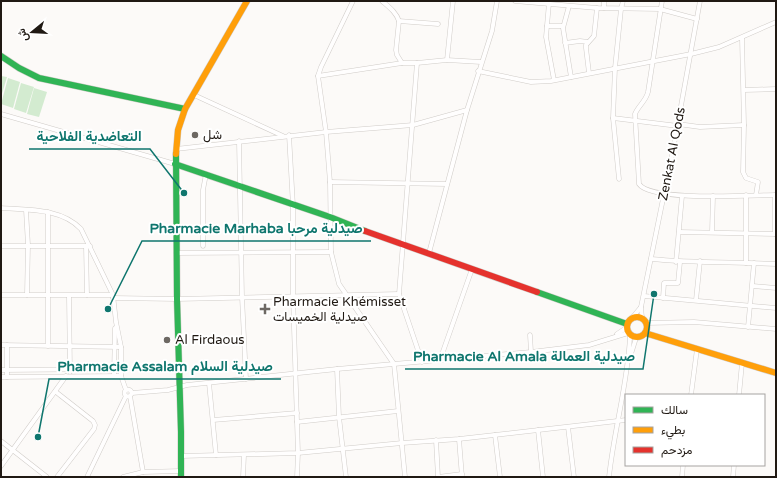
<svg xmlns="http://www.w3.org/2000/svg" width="777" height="478" viewBox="0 0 777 478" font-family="'Varela Round',Vazirmatn,sans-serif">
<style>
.green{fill:#d3ebd0}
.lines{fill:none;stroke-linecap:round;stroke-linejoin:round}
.street-casing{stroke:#d0ccc8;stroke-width:5}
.fast-casing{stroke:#d0ccc8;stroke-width:7}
.slow-casing{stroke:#d0ccc8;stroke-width:7}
.jam-casing{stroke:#d0ccc8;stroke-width:7}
.street{stroke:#fffefe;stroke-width:4}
.fast{stroke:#30b455;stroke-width:6}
.slow{stroke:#ff9f0a;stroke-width:6}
.jam{stroke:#e5322d;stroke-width:6}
.poi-dot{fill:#6d6863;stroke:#fff;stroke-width:1.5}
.labels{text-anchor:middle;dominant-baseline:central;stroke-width:4;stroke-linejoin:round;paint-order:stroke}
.poi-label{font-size:13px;fill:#201913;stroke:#fff;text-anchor:start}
.street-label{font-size:13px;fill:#201913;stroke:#fff}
.leader{fill:none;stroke:#0f766e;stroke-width:1.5}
.callout-dot{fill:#0f766e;stroke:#fff;stroke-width:1.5}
.callout-label{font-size:14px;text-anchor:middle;font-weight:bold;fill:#0f766e;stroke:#fff;stroke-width:4;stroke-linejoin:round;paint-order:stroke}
</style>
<rect width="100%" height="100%" fill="#fcfaf8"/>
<g class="green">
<path d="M1 76 7 77 1 97Z"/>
<path d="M8 78 20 82 13 108 1 104Z"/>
<path d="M21 83 34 87 26 113 14 109Z"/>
<path d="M34 88 47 92 39 117 27 114Z"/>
</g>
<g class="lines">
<defs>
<g id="street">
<path d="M353 1 321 67 318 76 326 132 330 182 331 252 339 284 394 364 405 477"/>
<path d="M382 1C389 7 396 12 399 21L396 50 397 55 402 63H417L399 294 422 362"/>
<path d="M515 1 597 8 660 9 697 19"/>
<path d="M662 1 648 92C646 101 638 106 635 114L639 184C651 202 752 195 776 195"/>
<path d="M549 3 546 37 554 80"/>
<path d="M569 6 563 28 571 77"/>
<path d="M604 8V1"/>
<path d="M399 21 438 24"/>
<path d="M547 26H563"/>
<path d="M742 38 744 125 743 172 746 178 758 182 756 195"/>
<path d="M565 43 580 41 588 42"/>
<path d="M447 60 453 1"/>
<path d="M417 63 447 60 481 62"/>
<path d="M478 71 531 82 551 81 691 54 719 47 776 22"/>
<path d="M589 73 586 48V45L594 36 597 8"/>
<path d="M318 76 402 63"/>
<path d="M744 90 776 89"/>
<path d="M194 95 283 136"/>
<path d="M1 114 175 164"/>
<path d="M613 118 678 126"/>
<path d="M678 124 700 127 744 125"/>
<path d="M289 135 293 206V296L298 453 297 477"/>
<path d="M239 141 242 297 246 379"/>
<path d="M176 149 326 132 413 125 467 110"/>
<path d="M619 179 613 118 615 68 621 9 623 1"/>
<path d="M330 182 447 184"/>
<path d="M1 208C28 210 61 208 81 229L113 295 116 322 121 347V376L126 390"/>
<path d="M26 210 28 245 27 295"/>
<path d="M48 212V346"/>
<path d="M679 232 776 234"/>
<path d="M712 232 713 196"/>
<path d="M775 234V195"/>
<path d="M1 246H90"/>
<path d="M86 246 87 295"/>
<path d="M203 246V190L206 174"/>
<path d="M176 253 331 252"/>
<path d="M429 253 467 110 492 31 497 1"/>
<path d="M651 259C693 263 734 262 776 264"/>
<path d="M676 262 682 196"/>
<path d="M746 263V195"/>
<path d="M753 286 776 288"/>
<path d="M1 295H113"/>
<path d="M69 296 70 372"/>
<path d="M644 296 776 308"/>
<path d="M113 298 177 299 399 294"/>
<path d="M663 298 664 283H678L680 262"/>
<path d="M696 300 700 261"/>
<path d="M632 318 641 307"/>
<path d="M642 318 641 307 664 194 669 172 700 1"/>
<path d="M646 323 694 322 776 329"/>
<path d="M748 327 754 263"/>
<path d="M617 334 626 328"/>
<path d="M530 335 531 352"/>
<path d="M1 345 121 347"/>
<path d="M631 354 636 338"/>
<path d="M440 360 472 269"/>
<path d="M337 369 339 417 346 477"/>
<path d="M1 370 121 369"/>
<path d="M114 376 115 328"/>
<path d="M1 377 121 376"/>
<path d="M7 377V345"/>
<path d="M209 383 216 455"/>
<circle cx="128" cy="393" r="3.5"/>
<path d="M56 392 93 421 95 425 94 429 57 477"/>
<path d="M132 393 168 390 187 385 337 369 531 352 589 345 628 333"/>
<path d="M691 395 697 349"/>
<path d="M739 395 742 363"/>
<path d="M130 396 143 472 181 471"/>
<path d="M213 420 297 413"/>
<path d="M297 422 398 411"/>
<path d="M568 427 574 477"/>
<path d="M538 430 543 477"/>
<path d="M495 435 500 477"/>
<path d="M459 439 462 477"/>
<path d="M436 440 438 477"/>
<path d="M1 441 47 477"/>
<path d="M181 456 298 453 402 443 459 439 626 420"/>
<path d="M1 466 66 376"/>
<path d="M87 477 126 396"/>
<path d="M123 477 143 472"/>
<path d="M243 477 244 455"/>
<path d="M438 477 462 474"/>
<path d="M609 477C614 429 628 383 630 336"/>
<path d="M682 477 683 465"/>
<path d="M733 477 734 465"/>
</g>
<g id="fast">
<path d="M1 56 19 68 39 78 185 109"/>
<path d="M176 154 177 299 181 432V477"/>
<path d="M175 164 330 217 365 231"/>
<path d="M537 292 627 324"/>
</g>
<g id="slow">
<path d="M176 154 178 130 185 109 247 1"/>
<circle cx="637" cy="327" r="10"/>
<path d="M645 333 776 373"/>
</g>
<path id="jam" d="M365 231 537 292"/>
</defs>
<use href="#street" class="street-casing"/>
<use href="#fast" class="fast-casing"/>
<use href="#slow" class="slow-casing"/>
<use href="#jam" class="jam-casing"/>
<use href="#street" class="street"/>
<use href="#fast" class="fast"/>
<use href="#slow" class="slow"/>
<use href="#jam" class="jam"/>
</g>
<g class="poi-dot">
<circle cx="195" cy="135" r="4"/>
<path d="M263 303h4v4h4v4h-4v4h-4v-4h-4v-4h4z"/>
<circle cx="167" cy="340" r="4"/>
</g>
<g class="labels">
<g class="poi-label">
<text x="203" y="135">شل</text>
<text x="273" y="302">Pharmacie Khémisset<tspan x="273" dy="15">صيدلية الخميسات</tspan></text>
<text x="175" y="340">Al Firdaous</text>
</g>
<g class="street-label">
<text transform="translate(672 154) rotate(-79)">Zenkat Al Qods</text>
</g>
</g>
<path class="leader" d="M184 193L150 149H29M108 309L142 241H371M654 294L643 369H405M38 437L49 379H281"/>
<g class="callout-dot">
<circle cx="184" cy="193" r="4"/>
<circle cx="108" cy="309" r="4"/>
<circle cx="654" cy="294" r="4"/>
<circle cx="38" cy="437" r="4"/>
</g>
<g class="callout-label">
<text x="89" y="141">التعاضدية الفلاحية</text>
<text x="256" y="233">Pharmacie Marhaba صيدلية مرحبا</text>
<text x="524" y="361">Pharmacie Al Amala صيدلية العمالة</text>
<text x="165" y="371">Pharmacie Assalam صيدلية السلام</text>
</g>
<rect width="777" height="478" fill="none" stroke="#201913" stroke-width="4"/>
<rect x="625" y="394" width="140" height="72" fill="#ffffff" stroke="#a6a3a1"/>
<rect x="633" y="407" width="20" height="6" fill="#30b455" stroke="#a6a3a1"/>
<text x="661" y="414" font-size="12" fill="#201913">سالك</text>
<rect x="633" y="427" width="20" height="6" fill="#ff9f0a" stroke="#a6a3a1"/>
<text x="661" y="434" font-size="12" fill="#201913">بطيء</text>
<rect x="633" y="447" width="20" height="6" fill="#e5322d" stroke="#a6a3a1"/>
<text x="661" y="454" font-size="12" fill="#201913">مزدحم</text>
<g transform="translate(32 32) rotate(252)" stroke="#ffffff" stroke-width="3" paint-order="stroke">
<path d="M0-3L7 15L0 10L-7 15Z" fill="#201913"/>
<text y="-6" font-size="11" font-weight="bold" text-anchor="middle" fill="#201913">ش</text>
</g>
</svg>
